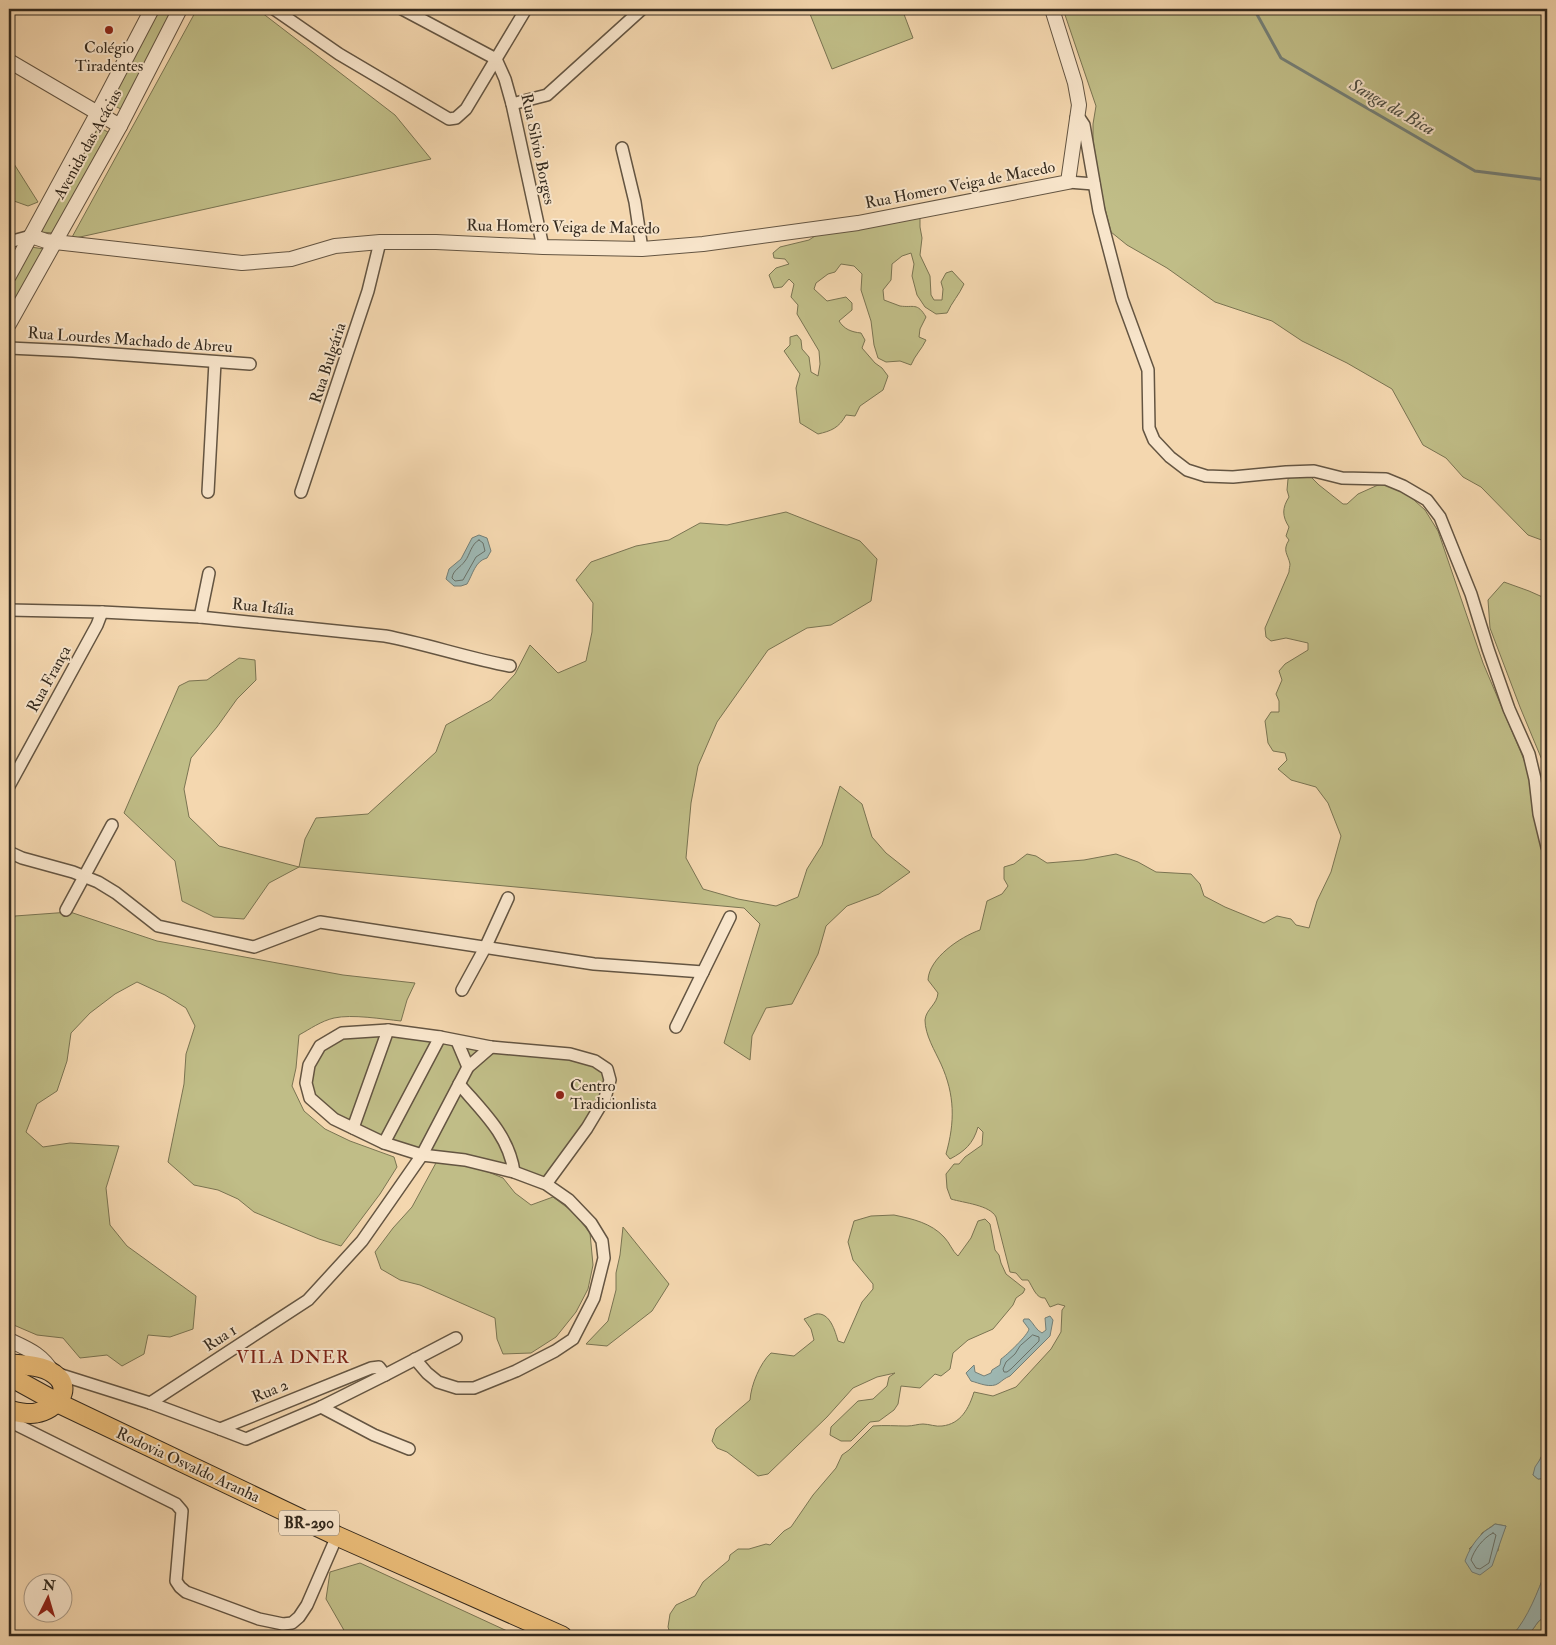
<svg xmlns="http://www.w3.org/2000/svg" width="1556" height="1645" viewBox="0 0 1556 1645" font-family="'IM FELL Double Pica',serif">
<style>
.green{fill:#c0bd87;stroke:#7a7452;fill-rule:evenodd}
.water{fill:#9eb8b3;stroke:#747f77}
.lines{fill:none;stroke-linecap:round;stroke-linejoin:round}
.shore{stroke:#697168;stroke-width:1}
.stream{stroke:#747f77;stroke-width:3}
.minor-casing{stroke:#645542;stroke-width:14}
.tertiary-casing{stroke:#645542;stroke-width:16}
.trunk-casing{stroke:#342a1e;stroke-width:21}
.minor{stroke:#f8e5cb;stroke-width:11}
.tertiary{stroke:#f8e5cb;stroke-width:14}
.trunk{stroke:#eabc78;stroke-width:19}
.poi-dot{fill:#8f2418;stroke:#f8e5cb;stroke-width:2}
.labels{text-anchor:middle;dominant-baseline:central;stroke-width:4;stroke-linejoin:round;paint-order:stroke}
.shield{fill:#f8e5cb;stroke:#6f6252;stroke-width:1}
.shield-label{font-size:15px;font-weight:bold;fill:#342a1e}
.poi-label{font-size:16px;fill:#342a1e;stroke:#f8e5cb}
.street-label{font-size:16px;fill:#342a1e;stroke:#f8e5cb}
.water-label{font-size:18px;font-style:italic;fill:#4e4e43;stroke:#f8e5cb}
.neighbourhood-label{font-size:18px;letter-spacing:1px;fill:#7a1f14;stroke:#f8e5cb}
</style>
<rect width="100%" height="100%" fill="#f4d7af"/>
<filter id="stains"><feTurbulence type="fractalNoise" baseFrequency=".004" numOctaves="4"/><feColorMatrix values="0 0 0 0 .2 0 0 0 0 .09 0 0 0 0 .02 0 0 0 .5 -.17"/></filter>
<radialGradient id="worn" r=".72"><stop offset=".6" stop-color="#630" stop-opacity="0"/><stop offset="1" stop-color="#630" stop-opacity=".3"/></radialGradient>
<g class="green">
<path d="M158 9H175L121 109 108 103Z"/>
<path d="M197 9H257L395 115 431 159 71 239Z"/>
<path d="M808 9H902L913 38 832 69Z"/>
<path d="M1063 9H1547V542L1528 535 1481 487 1463 477 1446 458 1423 445 1392 389 1347 363 1302 341 1272 321 1215 302 1167 268 1127 245 1111 232 1103 201 1093 141V124L1096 106Z"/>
<path d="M96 126 108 132 53 233 41 232Z"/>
<path d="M9 156 38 202 28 206 14 201 9 213Z"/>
<path d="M920 217V227L922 238 920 255 930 276 931 295 934 300H942L943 289 941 282 946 273 952 271 964 284C959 295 952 302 947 313L936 314 925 307 917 295 912 276 914 264 911 253 902 256 892 264 891 280 883 290 884 300C889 302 895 304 900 306 914 308 917 302 926 317L920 329 919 337 926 340C922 349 915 355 911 365L900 361 886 362 878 358 874 345 871 321 861 290 862 274 854 266 841 264 835 272 828 274 816 283 814 289 827 301 846 297 852 303V310L839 321C844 329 851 332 861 333L865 340 862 348 875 363 882 368 888 376 883 390 860 406 855 416 846 415C839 428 831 431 818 434L800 423 796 388 800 374 784 351 790 345V337L797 335 801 340 802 349 809 357 811 372 818 376 820 364 819 351 797 314 798 305 791 297 794 284 789 279 782 287 774 288 769 275 776 268 789 264 785 259 774 258 773 253 780 247 809 240 815 236 833 230Z"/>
<path d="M31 247 44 249 9 316V286Z"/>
<path d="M1308 474 1319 485 1343 504H1347L1358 494 1378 485 1385 483 1404 491 1425 510 1438 531 1483 663 1547 814V1449L1541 1457 1533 1475 1538 1479 1547 1478V1568L1532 1607 1525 1620 1512 1636H678L670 1633 668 1627 670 1614 676 1605 695 1596 703 1582 729 1560 730 1555 738 1549H749L766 1544 770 1545 784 1531 791 1527 813 1495 836 1468 842 1455 849 1450 873 1426C885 1425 896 1426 907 1426 913 1426 918 1424 923 1424 929 1424 936 1427 942 1426 961 1424 969 1408 974 1392L993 1396 1016 1387 1051 1349 1061 1332 1062 1310 1065 1306 1058 1304 1050 1307 1045 1298C1036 1299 1033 1287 1028 1280H1022L1016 1273 1010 1272 996 1217C990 1205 964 1203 951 1199L947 1188 946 1174 954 1164H959L965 1157 982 1145 983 1132 978 1127C973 1144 965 1151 950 1159L946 1154C955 1122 955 1095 941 1064 935 1051 925 1035 925 1020 926 1009 937 1005 938 993L928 980C929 958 960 937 980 930L987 901 1002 894 1008 886 1004 879V867L1014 864 1027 854 1036 856 1047 863 1084 860 1116 854 1138 862 1156 872 1191 874 1200 884 1204 896 1225 907 1264 923 1277 916 1291 919 1296 925 1309 928 1317 901 1331 872 1341 836 1328 803 1316 787 1291 780 1278 769 1287 760 1285 753 1273 751 1268 743 1265 721 1271 712H1279V701L1276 694 1282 680 1279 671 1285 664 1308 650V643L1286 638 1271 641 1266 637 1265 628 1289 572C1289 569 1290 566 1290 564 1288 554 1282 551 1289 540L1286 536 1289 527C1282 516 1282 508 1289 497L1287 490 1288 479 1294 475ZM1495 1524 1506 1526 1500 1540 1498 1551 1469 1549 1478 1540 1482 1533Z"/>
<path d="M786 512 860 541 877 559 871 601 831 625 807 628 768 650 717 722 698 766 691 803 686 858 703 889 738 899 776 906 798 897 807 869 822 845 840 786 862 804 872 837 886 853 910 872 879 894 847 906 826 926 818 954 792 1004 766 1008 752 1036 750 1060 724 1043 760 924 744 908 299 867 269 883 244 919 214 917 182 901 175 861 124 813 179 686 189 681 207 680 239 658 255 660 256 680 237 699 217 727 191 758 184 789 189 817 219 846 299 867 305 839 316 818 368 814 436 752 446 725 491 700 515 674 530 645 558 673 586 661 592 632 593 603 576 580 591 562 636 546 669 540 700 523 727 525Z"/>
<path d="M1504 582 1529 591 1547 599V772L1520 707 1490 628 1488 600Z"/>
<path d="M70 912 157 941 343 975 415 983 407 1000 401 1021C382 1019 352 1014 334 1018 321 1021 310 1029 299 1035L296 1068 292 1086 304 1111 325 1129 350 1141 394 1157 397 1167 380 1194 341 1246 319 1239 254 1212 238 1199 218 1190 194 1185 168 1162 184 1084 186 1054 195 1026 186 1008 165 995 137 982 115 994 90 1013 71 1033 67 1061 57 1091 37 1104 26 1132 43 1147 70 1143 119 1146 106 1188 110 1225 127 1246 196 1296 193 1329 170 1337 148 1335 144 1354 122 1366 107 1355 80 1358 63 1338 37 1335 9 1323V942L15 916Z"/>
<path d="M388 1030 595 1061 610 1080 546 1184 384 1143 310 1098 309 1065 320 1046 342 1033Z"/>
<path d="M437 1161 476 1167 503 1178 515 1193 531 1205 553 1197 573 1212 590 1233 593 1265 588 1289 576 1312 556 1337 531 1353 503 1354 497 1339 495 1318 420 1285 400 1280 381 1269 375 1252 393 1228 412 1207Z"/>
<path d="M894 1215C913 1219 931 1223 944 1237 950 1243 952 1251 958 1256L971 1238 978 1221 985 1219 990 1224 995 1250 999 1255 1001 1263 1006 1274 1025 1289 1023 1293 1016 1298 1013 1305 993 1329 968 1340 953 1353 950 1369 941 1376 935 1374 920 1388 901 1386 898 1404 894 1410 879 1421 870 1422 851 1441H841L830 1435 831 1427 858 1401 873 1399 887 1386 889 1377 895 1373 877 1377 853 1388 827 1417 768 1474 758 1476 727 1452 717 1448 712 1441 716 1429 750 1400C751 1385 760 1363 771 1353L794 1356 814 1340 811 1329 804 1319C807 1318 812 1315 816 1314 830 1312 835 1331 838 1341L844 1343 862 1302 873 1289V1284L853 1260 848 1242 854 1221 871 1216Z"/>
<path d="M623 1227 669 1284 652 1311 607 1346 586 1344 608 1321 616 1290V1273L620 1255Z"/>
<path d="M360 1563 518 1636H345V1632L326 1599 330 1572Z"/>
<path d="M1547 1614V1636H1528L1538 1622Z"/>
</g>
<g class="water">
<path d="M479 535 487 538 491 551 487 558C475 561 473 574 467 584L461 586H454L446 579 449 569 461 559 472 538Z"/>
<path d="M1050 1316 1053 1320 1050 1336 1010 1376C1005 1378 1003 1380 999 1383 991 1389 979 1383 971 1381L966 1373 974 1365 975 1372 984 1376 991 1373 992 1370 1000 1365 1001 1359C1007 1355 1028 1335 1029 1329L1023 1321 1024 1319H1029C1034 1324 1036 1330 1042 1333L1046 1330 1045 1318Z"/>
<path d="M1547 1449V1478L1538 1479 1533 1475 1535 1467Z"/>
<path d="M1495 1524 1506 1526 1492 1566 1480 1575 1472 1572 1465 1561C1469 1550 1474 1542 1482 1534 1485 1530 1491 1528 1495 1524Z"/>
<path d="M1547 1568V1587L1544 1599 1547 1607V1614L1538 1622 1528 1636H1512C1529 1616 1537 1593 1547 1568Z"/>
</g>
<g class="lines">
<g class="shore">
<path d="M479 540 483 543 485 551 476 557 463 580 455 581 452 578C453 570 460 568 465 561 470 555 471 544 479 540Z"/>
<path d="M1033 1335 1039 1337V1341L1011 1369 1007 1372H1004L1003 1369 1006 1362 1015 1354 1020 1346Z"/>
<path d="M1493 1533 1496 1535 1489 1563 1480 1569 1476 1568 1471 1560C1474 1550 1483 1538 1493 1533Z"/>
</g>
<path class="stream" d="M1254 9 1281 58 1475 171 1547 180"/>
<defs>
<g id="minor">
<path d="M274 9 339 54 449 119 456 118 466 109 526 9"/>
<path d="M402 9 496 59 505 79 512 104 543 247"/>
<path d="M512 104 547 95 642 9"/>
<path d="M1076 118 1080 119 1084 125 1099 211 1122 299 1148 370 1149 428 1154 440 1170 457 1187 470 1206 476 1233 477 1286 472 1314 471 1342 478 1386 479 1403 486 1427 500 1440 517 1471 594 1488 649 1509 709 1529 754 1535 779 1539 814 1547 847"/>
<path d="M622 148 635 202 642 249"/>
<path d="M1068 182 1094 184"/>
<path d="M9 242 31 236"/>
<path d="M9 348 73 351 250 364"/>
<path d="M208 492 215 362"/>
<path d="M301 492 368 291 380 242"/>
<path d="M9 610 102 612 200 617 385 636C427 644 467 658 510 666"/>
<path d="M200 617 209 573"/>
<path d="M9 786 97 625 102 612"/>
<path d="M9 852 22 858 73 872 98 882 116 893 158 926 254 947 320 922 594 964 703 972"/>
<path d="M66 910 112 825"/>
<path d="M462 990 486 946 508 898"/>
<path d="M676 1027 730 917"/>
<path d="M457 1041 468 1067"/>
<path d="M459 1084C482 1111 509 1135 514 1172"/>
<path d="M353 1128 388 1030"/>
<path d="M384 1143 440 1037"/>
<path d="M415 1359 427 1373 438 1382 457 1388H474L516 1371 555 1351 573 1339 594 1298 604 1258 602 1241 591 1223 569 1200 546 1184 514 1172 465 1160 422 1155 384 1143 334 1119 310 1098 306 1083 309 1065 320 1046 342 1033 388 1030 440 1037 491 1047 570 1054 595 1061 607 1069 610 1080 605 1098 587 1128 546 1184"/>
<path d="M55 1373 150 1403 220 1429 371 1368 379 1367 385 1375 456 1338"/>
<path d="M150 1403 308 1300 362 1241 390 1201 422 1155 468 1067 491 1047"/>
<path d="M321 1407 374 1435 409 1449"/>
<path d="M9 1421 176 1504 182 1511 176 1581 180 1587 186 1592 259 1619 283 1624 292 1623 299 1617 307 1605 337 1536"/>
<path d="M220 1429 246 1439 321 1407 385 1375"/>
</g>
<g id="tertiary">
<path d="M9 61 120 126"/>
<path d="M31 236 46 241 242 263 291 259 335 246 380 242H436L543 247 642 249 703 244 858 223 1068 182 1079 105 1075 83 1052 9"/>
<path d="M9 276 98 112 152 9"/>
<path d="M9 324 120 126 180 9"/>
<path d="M9 1340C28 1349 42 1354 53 1373"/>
</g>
<g id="trunk">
<path d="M9 1364C23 1365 42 1365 54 1374 75 1389 55 1410 36 1413 27 1415 17 1412 9 1410"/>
<path d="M9 1376 58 1403 337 1536 562 1636"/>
</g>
</defs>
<use href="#minor" class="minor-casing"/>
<use href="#tertiary" class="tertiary-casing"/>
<use href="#trunk" class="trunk-casing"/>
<use href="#minor" class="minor"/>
<use href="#tertiary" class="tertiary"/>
<use href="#trunk" class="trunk"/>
</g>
<g class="poi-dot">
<circle cx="109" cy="30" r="5"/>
<circle cx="560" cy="1095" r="5"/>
</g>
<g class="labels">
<rect class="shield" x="279" y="1510.5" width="60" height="25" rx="4"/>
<g class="shield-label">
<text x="309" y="1523">BR-290</text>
</g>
<g class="poi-label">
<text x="109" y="48">Colégio<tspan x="109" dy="18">Tiradentes</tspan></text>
<text x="570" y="1086" text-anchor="start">Centro<tspan x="570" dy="18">Tradicionlista</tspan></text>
</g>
<g class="street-label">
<text transform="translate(88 144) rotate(-61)">Avenida das Acácias</text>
<text transform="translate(538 149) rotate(78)">Rua Silvio Borges</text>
<text transform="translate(960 185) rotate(-11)">Rua Homero Veiga de Macedo</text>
<text transform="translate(563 227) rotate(1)">Rua Homero Veiga de Macedo</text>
<text transform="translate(130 340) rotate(4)">Rua Lourdes Machado de Abreu</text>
<text transform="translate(328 363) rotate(-72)">Rua Bulgária</text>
<text transform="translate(263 607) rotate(6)">Rua Itália</text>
<text transform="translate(49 679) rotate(-61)">Rua França</text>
<text transform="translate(220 1338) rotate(-33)">Rua 1</text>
<text transform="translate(270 1391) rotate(-22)">Rua 2</text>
<text transform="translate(188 1465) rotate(25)">Rodovia Osvaldo Aranha</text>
</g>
<g class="water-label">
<text transform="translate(1392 107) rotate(30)">Sanga da Bica</text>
</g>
<g class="neighbourhood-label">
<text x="293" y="1357">VILA DNER</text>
</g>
</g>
<rect width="1556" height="1645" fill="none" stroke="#f4d7af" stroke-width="30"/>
<rect x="10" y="10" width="1536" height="1625" fill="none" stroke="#342a1e" stroke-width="2.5"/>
<rect x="15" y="15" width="1526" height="1615" fill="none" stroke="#342a1e"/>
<g transform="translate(48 1598) rotate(5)"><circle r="24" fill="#f8e5cb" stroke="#aa9a86"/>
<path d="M0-4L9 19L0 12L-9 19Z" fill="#8f2418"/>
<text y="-8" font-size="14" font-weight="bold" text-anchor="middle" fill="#342a1e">N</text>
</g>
<rect width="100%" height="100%" filter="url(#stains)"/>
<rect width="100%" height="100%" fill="url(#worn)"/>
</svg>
